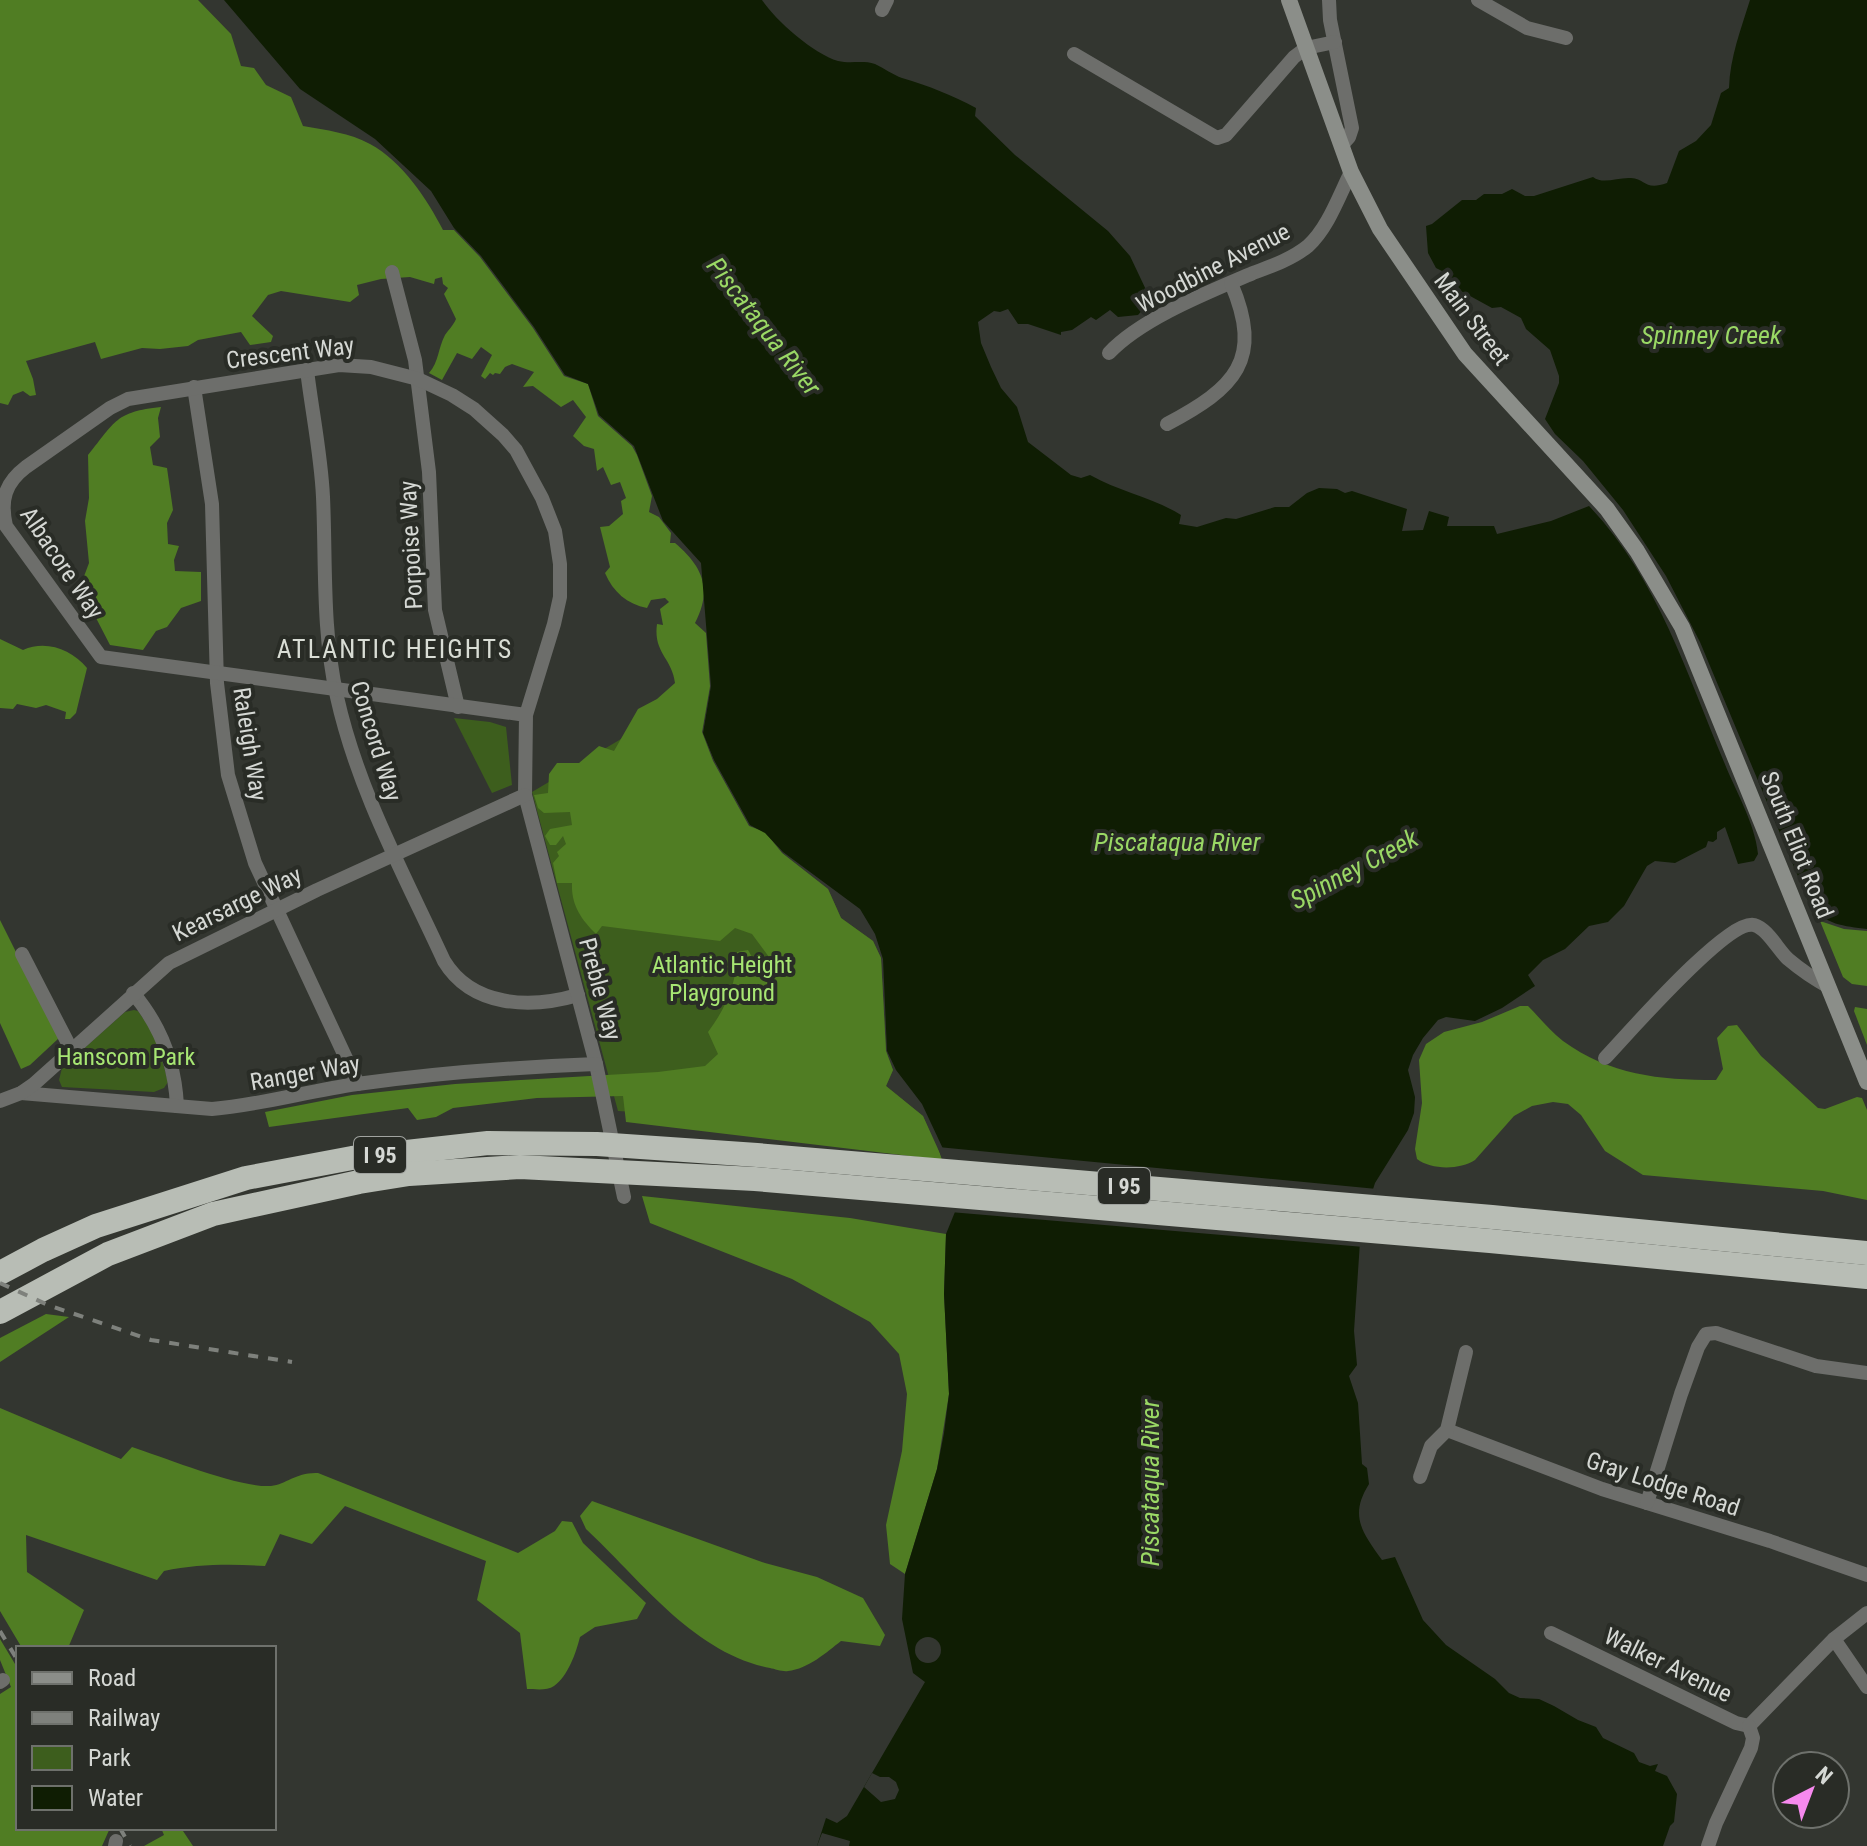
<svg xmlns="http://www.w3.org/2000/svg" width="1867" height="1846" viewBox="0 0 1867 1846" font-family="'Roboto Condensed',sans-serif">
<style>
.green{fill:#3d5e1d}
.forest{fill:#507d23}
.water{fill:#0f1d03}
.pier{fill:#333630}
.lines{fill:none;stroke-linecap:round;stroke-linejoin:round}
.street{stroke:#6d6e6b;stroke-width:14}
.secondary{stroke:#8b8e89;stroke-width:16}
.highway{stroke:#b8bdb5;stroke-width:24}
.rail{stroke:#7e817c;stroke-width:4;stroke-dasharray:10 10;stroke-linecap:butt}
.labels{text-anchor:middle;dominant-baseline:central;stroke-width:8;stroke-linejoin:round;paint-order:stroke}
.shield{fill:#292c26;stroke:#a1a4a0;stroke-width:2}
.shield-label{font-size:22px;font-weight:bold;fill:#d5d8d4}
.street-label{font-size:24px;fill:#d5d8d4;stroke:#292c26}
.park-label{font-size:24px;fill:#a7e673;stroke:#292c26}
.water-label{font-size:26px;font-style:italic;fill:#9ad865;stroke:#292c26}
.neighbourhood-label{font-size:26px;letter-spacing:2px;fill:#d9ddd5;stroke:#292c26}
</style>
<rect width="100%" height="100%" fill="#333630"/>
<g class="green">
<path d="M710 686 702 732 713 761 749 826 765 832 782 853 828 889 841 918 873 941 881 958 886 1051 893 1070 886 1086 923 1116 929 1130 618 1111 532 792Z"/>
<path d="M454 718 490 722 506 727 512 785 492 793Z"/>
<path d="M134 1010 138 1011 156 1037 168 1082 164 1088 154 1092 62 1087 59 1080 62 1068 125 1012Z"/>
</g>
<g class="forest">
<path d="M0 0H198L231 34 241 66 254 68 266 85 291 97 303 126C326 130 350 133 370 144 403 162 427 199 443 230H454L480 257 533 328 564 376 588 384 598 416 632 446 637 455 652 496 649 512 659 517 671 533 670 543H675C702 566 713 588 695 623L706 633 710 686 702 732 713 761 749 826 765 832 782 853 828 889 841 918 873 941 881 958 886 1051 893 1070 886 1086 923 1116 943 1160 626 1122 623 1096 537 1098 453 1108 436 1117 417 1120 408 1108 269 1127 265 1112 352 1095 455 1084 658 1072 705 1066 718 1054 708 1032C726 1008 737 983 737 952L748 950 766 981H773L780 972 752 934 735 928 720 941 602 926 596 934C581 919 571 905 572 883H557L553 863 559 856 557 852 566 844 563 836 556 845H550L545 836 550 829 572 825 570 812 544 813 538 808 534 795 548 793 549 774 557 763H579L599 746 614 751 638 709 657 699 675 683C672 658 653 653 657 624L663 625 660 609 669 602 665 598 651 600 647 608C627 604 613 592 605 573L610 567 600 527 609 526 623 514 621 501 626 498 620 482 611 485 603 467 597 471 594 449 584 446 573 436 586 417 573 400 561 407 533 386 523 387 534 372 512 364 505 367 500 374 495 373 493 375 490 373 485 379 481 376 492 355 481 347 472 359 457 353 442 380 429 373C439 362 438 348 445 335 449 329 453 326 456 319L444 294 448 288 443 284 442 277 435 279 434 284 410 277 381 279 357 285 359 295 350 302 281 291 268 295 252 316 273 336 271 342 250 345 241 332 198 340 188 346 160 349 142 348 101 359 95 342 26 361 33 379 36 395 30 396 23 391 13 395 8 405 0 403Z"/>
<path d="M161 407 158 418 160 437 150 447 153 465 167 468 173 510 167 523 168 544 179 546 174 560 175 571 201 572V601L181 608 167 627 156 631 143 650 110 645 80 587 89 563 85 521 89 498 88 455C116 421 115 412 161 407Z"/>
<path d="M0 639 23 650C46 640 71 649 87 668L76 713 70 719H65L66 712 46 705 36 708 17 704 13 709 0 708Z"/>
<path d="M0 920 59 1038 30 1065 21 1069 0 1023Z"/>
<path d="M1820 921 1844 929 1867 931V986L1852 984 1843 977Z"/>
<path d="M1520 1006H1528C1539 1017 1550 1031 1563 1041 1610 1075 1659 1080 1716 1080L1723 1069 1717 1038 1728 1026 1737 1025 1761 1056 1818 1108 1825 1109 1857 1097 1862 1098 1867 1110V1200L1823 1191 1643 1175 1605 1151 1581 1115 1568 1104 1553 1102 1532 1106 1514 1116 1475 1160C1460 1170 1431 1170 1417 1159L1415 1149 1422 1103 1419 1060 1426 1044 1444 1032 1482 1022Z"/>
<path d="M1855 1007 1867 1009V1045L1854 1011Z"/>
<path d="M642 1196 850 1218 946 1234 944 1294 949 1394 937 1469 905 1574 890 1564 886 1525 902 1451 907 1394 899 1354 870 1322 792 1279 650 1223Z"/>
<path d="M46 1314 69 1317 0 1362V1338Z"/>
<path d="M0 1408 121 1459 132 1447C166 1458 239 1488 271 1486 287 1484 296 1472 318 1473L518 1553 555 1531 562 1521 572 1522 583 1543 646 1603 637 1619 595 1627 580 1637C576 1653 568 1676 554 1686 547 1691 535 1689 527 1689L520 1633 477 1600 486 1561 345 1506 312 1544 280 1534 265 1566C230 1564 198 1564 164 1571L157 1580 26 1535 27 1572 84 1610 68 1648H22L0 1611Z"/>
<path d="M592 1501 765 1563 817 1577 863 1598 885 1635 880 1646 841 1641C827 1652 808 1669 788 1671 783 1672 775 1669 770 1668 693 1653 640 1579 586 1529L580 1516Z"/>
<path d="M0 1639 18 1669V1828H110L102 1846H0V1694L11 1687 0 1660Z"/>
<path d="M161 1828H181L193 1846H144L164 1835Z"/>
</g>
<g class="water">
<path d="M224 0H762C776 21 814 54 838 61 850 64 863 60 875 64 884 68 893 75 902 78 929 86 952 95 976 108L975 116 1015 155 1108 231 1130 256 1148 294 1145 307 1138 315 1118 317 1110 310 1096 320 1091 317 1072 330 1061 332V335L1028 324H1018L1008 309 1000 312 994 311 978 322 981 343 991 367 1001 388 1017 407 1028 442 1071 475 1081 478 1090 475C1120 492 1152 497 1181 515L1179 524 1197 527 1226 518 1236 519 1275 507H1289L1307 493 1319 488 1337 489 1345 493 1352 491 1407 509 1402 531 1423 530 1429 511 1449 517 1447 526H1494L1497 534 1551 521 1589 506C1657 577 1687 674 1724 762 1735 790 1755 823 1758 854L1754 861 1738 864 1725 827 1717 832V839L1713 842 1708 841 1706 847 1675 863 1655 861 1647 866 1624 906 1608 922 1589 926 1565 949 1543 960 1528 975 1535 986 1502 1008 1475 1021 1446 1017 1438 1020 1423 1038 1413 1055 1408 1070 1415 1097 1414 1113 1408 1130 1375 1183 1361 1227 1354 1331 1357 1365 1349 1376 1358 1403 1362 1464 1367 1468 1369 1484C1349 1516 1362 1532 1382 1560L1395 1557 1423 1620 1446 1645 1495 1679 1509 1693 1520 1698 1539 1699 1554 1706 1578 1720 1596 1727 1603 1738 1634 1753 1639 1762 1650 1766 1658 1764 1655 1771 1667 1776 1677 1794 1674 1822 1670 1826 1663 1846H817L826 1818 837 1823 847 1816 925 1682 913 1673 902 1619 905 1574 937 1469 944 1433 949 1394 944 1294 946 1234 959 1202 945 1153 922 1104 896 1070 887 1051 883 959 875 934 860 909 783 852 765 833 750 825 714 760 703 733 711 686 701 563 663 521 634 446 599 415 588 384 565 375 534 327 481 256 454 228 431 191 375 139 300 89Z"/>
<path d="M1750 0H1867V929C1844 926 1825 925 1810 905L1700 642 1666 576 1623 510 1583 461 1555 434 1545 419 1559 383V376L1550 350 1526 329 1521 318 1501 307 1492 308 1461 291 1448 274 1436 268 1428 253 1426 226 1432 224 1462 200H1476L1484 194H1502L1512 189 1525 196H1534L1593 177C1603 185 1618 177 1631 178 1646 179 1645 191 1667 183L1679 151 1696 141 1711 125 1721 93 1729 88C1730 57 1741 29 1750 0Z"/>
</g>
<g class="pier">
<path d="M938 1147 1377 1189 1365 1228 1364 1247 950 1212 955 1202Z"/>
<circle cx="928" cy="1650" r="13"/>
<path d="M872 1773 880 1777H889L896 1782 899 1790 895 1799 881 1802 864 1787Z"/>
<path d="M822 1833 850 1841 849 1846H817Z"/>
</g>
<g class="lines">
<g class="street">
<path d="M1329 0 1330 20 1352 128 1349 137 1341 146"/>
<path d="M1478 0 1527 28 1566 38"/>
<path d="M882 10 887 0"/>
<path d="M1074 54 1217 138 1226 135 1294 57 1306 48 1335 42"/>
<path d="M392 272 415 360 429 472 435 610 458 707"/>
<path d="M1109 353C1142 318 1209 292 1253 273 1272 266 1292 259 1308 246 1328 228 1339 196 1351 172"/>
<path d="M307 370C312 412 321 454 323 497 326 564 322 630 337 697 358 791 404 874 444 961 472 1007 530 1009 578 995"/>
<path d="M194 387 212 504 217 683 228 775 255 863 358 1084"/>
<path d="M1167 424C1235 388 1264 360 1231 283"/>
<path d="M526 715 101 657 6 526C0 500 5 483 26 467L110 408 128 399 339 365 371 367 418 379 452 395 474 409 503 435 516 450 542 498 555 531 560 564V597L554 624 526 715 525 795 596 1064 624 1197"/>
<path d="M22 954 71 1049"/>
<path d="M133 993C161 1026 175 1063 177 1106"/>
<path d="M1605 1058C1627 1035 1727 919 1754 925 1768 929 1778 950 1788 959 1801 970 1814 979 1829 987"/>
<path d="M21 1093 212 1109C261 1105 308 1091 357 1084 436 1073 517 1067 596 1064"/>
<path d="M0 1101 21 1093 34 1084 169 963 317 890 525 795"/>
<path d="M1447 1430 1602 1489 1770 1541 1867 1575"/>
<path d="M1420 1477 1431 1446 1447 1430 1466 1352"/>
<path d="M1647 1503 1681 1394 1698 1347 1706 1334 1716 1333 1816 1366 1867 1373"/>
<path d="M1551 1633 1736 1723 1749 1726 1834 1639 1867 1613"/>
<path d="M1834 1639 1867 1687"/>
<path d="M0 1682 3 1680"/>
<path d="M115 1846 116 1841"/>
<path d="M1708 1846 1716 1823 1751 1748 1753 1738 1749 1726"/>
</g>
<path class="secondary" d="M1289 0 1351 172 1380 229 1465 354 1607 509 1637 551 1682 627 1867 1082"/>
<g class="highway">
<path d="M0 1273 43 1250 96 1226 246 1178 352 1158 488 1143 597 1144 757 1155 1492 1217 1867 1253"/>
<path d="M0 1312 108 1254 213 1214 359 1182 409 1174 520 1167 755 1179 1490 1241 1867 1277"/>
</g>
<g class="rail">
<path d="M0 1283 48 1305 151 1340 292 1362"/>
<path d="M0 1631 18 1661"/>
<path d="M120 1828 130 1846"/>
</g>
</g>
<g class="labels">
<g class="shield">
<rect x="354" y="1137" width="52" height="36" rx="6"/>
<rect x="1098" y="1168" width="52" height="36" rx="6"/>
</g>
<g class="shield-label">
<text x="380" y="1155">I 95</text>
<text x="1124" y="1186">I 95</text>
</g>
<g class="street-label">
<text transform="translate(1213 268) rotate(-27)">Woodbine Avenue</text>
<text transform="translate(1472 319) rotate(53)">Main Street</text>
<text transform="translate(290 353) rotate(-7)">Crescent Way</text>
<text transform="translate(411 545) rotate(-93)">Porpoise Way</text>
<text transform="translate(62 563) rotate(56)">Albacore Way</text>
<text transform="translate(376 741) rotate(73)">Concord Way</text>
<text transform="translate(250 744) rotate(81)">Raleigh Way</text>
<text transform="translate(1797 845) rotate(68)">South Eliot Road</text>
<text transform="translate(237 904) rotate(-26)">Kearsarge Way</text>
<text transform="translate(600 989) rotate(75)">Preble Way</text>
<text transform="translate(305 1073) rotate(-10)">Ranger Way</text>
<text transform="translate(1663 1484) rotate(18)">Gray Lodge Road</text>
<text transform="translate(1668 1665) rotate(26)">Walker Avenue</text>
</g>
<g class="park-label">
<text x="722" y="965">Atlantic Height<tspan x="722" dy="28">Playground</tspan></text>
<text x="126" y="1057">Hanscom Park</text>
</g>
<g class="water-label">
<text transform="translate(764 326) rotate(52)">Piscataqua River</text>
<text x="1711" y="335">Spinney Creek</text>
<text x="1177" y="842">Piscataqua River</text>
<text transform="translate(1354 869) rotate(-28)">Spinney Creek</text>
<text transform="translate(1150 1483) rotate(-90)">Piscataqua River</text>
</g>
<g class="neighbourhood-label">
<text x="395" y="649">ATLANTIC HEIGHTS</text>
</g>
</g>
<rect x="16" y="1646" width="260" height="184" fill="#292c26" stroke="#6e716c" stroke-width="2"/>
<rect x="32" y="1672" width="40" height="12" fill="#8b8e89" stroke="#6e716c" stroke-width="2"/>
<text x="88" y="1686" font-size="24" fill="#d5d8d4">Road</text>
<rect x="32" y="1712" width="40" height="12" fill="#7e817c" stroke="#6e716c" stroke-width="2"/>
<text x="88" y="1726" font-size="24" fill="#d5d8d4">Railway</text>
<rect x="32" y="1746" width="40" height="24" fill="#3d5e1d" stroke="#6e716c" stroke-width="2"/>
<text x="88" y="1766" font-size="24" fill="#d5d8d4">Park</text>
<rect x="32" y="1786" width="40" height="24" fill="#0f1d03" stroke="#6e716c" stroke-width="2"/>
<text x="88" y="1806" font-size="24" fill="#d5d8d4">Water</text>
<g transform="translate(1811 1790) rotate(42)"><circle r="38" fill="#292c26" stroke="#6e716c" stroke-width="2"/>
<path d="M0-6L14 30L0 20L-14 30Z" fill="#f689ee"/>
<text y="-12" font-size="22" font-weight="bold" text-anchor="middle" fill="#d5d8d4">N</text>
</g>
</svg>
